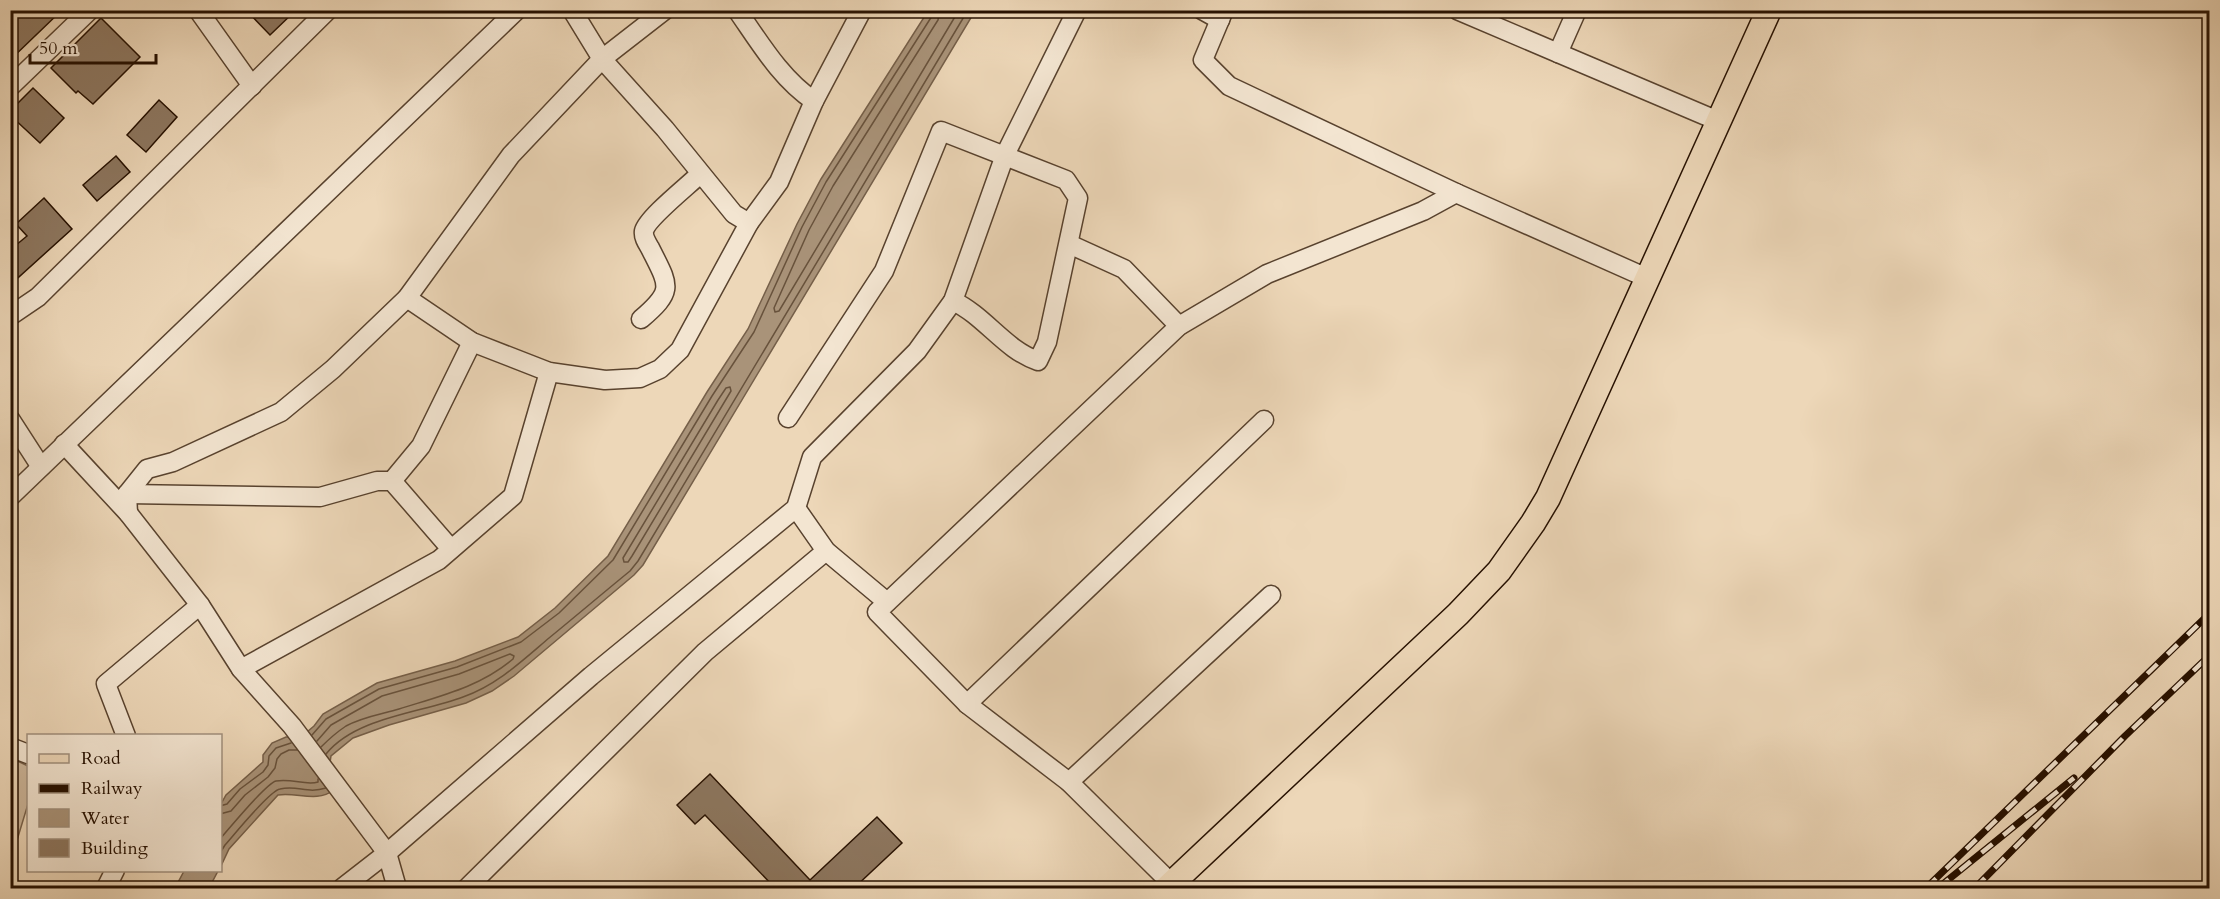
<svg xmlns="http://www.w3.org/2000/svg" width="2220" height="899" viewBox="0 0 2220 899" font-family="Cardo,serif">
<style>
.green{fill:#cbb599;stroke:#78624c;stroke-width:1.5}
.water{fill:#a99379;stroke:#755f49;stroke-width:1.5}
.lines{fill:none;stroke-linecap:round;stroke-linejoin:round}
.shore{stroke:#68523c;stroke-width:1.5}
.building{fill:#8d7760;stroke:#261000;stroke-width:1.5}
.minor-casing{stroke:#58422e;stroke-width:21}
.major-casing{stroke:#261000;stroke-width:27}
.minor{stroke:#f3e5d1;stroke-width:18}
.major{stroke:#edd7b8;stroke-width:24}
.rail-casing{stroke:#261000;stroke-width:7}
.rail{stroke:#f3e5d1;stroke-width:4.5;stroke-dasharray:14;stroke-linecap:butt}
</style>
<rect width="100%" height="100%" fill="#edd7b8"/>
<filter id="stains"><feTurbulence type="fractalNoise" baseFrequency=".00333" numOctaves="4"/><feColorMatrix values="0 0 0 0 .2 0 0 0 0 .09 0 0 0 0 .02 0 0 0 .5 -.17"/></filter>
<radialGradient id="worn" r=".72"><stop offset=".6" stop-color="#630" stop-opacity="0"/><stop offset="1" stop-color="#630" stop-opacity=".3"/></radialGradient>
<path class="green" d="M11 758 28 766V804L11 860Z"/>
<g class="water">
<path d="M928 11H975L643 565 634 575 514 676 492 691 466 703 389 725 353 738 331 756 329 769 334 790C316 803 298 792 278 795L229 849 221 866V804L226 795 263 762V755L272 743 286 737H301L314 726 323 714 377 683 455 661 518 637 555 608 608 556 707 392 748 329 797 224 821 179Z"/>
<path d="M184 871V870L218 871 209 888H175Z"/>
</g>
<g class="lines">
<g class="shore">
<path d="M940 10 938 20 833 186 809 230 774 308 775 312 779 311 959 10"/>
<path d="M730 387 731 391 632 556 628 562H624L623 558 718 400 726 388Z"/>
<path d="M312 735 326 719 379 689 457 667 521 642 559 613 613 560 712 396 754 332 802 227 826 182 932 16 933 10"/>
<path d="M317 741 331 725 382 696 459 674 510 654 514 656 513 659C480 687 440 696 399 709 382 714 362 717 346 726 337 732 328 740 321 747"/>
<path d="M326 754C356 717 421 713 463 697 497 685 522 661 549 638 576 616 603 593 630 571L638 561 968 10"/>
<path d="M220 806 227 804 240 789 263 772 268 765 269 756 276 748 291 743"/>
<path d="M220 814 231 811 245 795 268 777 275 768 277 759 281 754 289 750H297"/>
<path d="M220 839C230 828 265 784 276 781 292 778 306 786 318 782V779"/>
<path d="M220 853 225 845C234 835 270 790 280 789 298 785 307 794 326 788"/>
</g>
</g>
<g class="building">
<path d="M10 10H62L10 60Z"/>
<path d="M246 10H296L270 35Z"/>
<path d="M101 18 140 57 93 104 78 91 76 93 51 68Z"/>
<path d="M33 88 64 118 40 143 10 115V111Z"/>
<path d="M159 100 177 117 146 152 127 135Z"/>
<path d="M116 156 130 172 97 201 83 185Z"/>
<path d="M44 198 72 229 10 285V250L27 236 16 224Z"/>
<path d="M710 774 810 880 877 817 902 843 854 888H775L705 815 695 824 677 805Z"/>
</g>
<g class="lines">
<defs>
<g id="minor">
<path d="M198 10 252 86"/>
<path d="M572 10 602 59 665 129 734 214 749 223"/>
<path d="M737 10C760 43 781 79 814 101"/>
<path d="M1202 10 1220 20"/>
<path d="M1224 10 1203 60 1229 86 1456 193 1647 278"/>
<path d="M1457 10 1558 53"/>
<path d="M1577 10 1558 53 1718 121"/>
<path d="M10 87 90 10"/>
<path d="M1069 244 1124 269 1179 326"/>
<path d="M407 298 472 342 549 372 605 380 640 378 660 369 680 350 749 223 779 182 814 101 862 10"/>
<path d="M10 316 38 297 328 10"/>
<path d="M641 319C675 290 669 286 650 248 647 243 643 237 644 231 647 218 689 185 700 174"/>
<path d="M788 418 884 271 941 131 1066 180 1078 198 1047 342 1038 361C1005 350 985 316 953 301"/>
<path d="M10 419 41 467"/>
<path d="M64 444 128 513 200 605 241 669 292 726 387 853 397 888"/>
<path d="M392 481 421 446 472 342"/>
<path d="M127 494 320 497 377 481H392L451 549"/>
<path d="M10 497 517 10"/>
<path d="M796 508 826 551 887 602"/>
<path d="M128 513 127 494 147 469 173 462 281 412 333 369 407 298 511 155 602 59 665 10"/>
<path d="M241 669 439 560 513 496 549 372"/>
<path d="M967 704 1264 420"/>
<path d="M126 736 106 684 200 605"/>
<path d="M10 747 28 754"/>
<path d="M1069 782 1271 595"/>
<path d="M1172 884 1069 782 967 704 877 612 1179 326 1267 274 1423 211 1456 193"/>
<path d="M106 888 115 870"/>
<path d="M342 888 387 853 591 676 796 508 812 457 917 351 953 301 1005 155 1077 10"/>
<path d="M467 888 705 652 826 551"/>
</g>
<path id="major" d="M1167 888 1458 614 1499 571 1533 523 1548 498 1769 10"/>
</defs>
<use href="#minor" class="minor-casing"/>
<use href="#major" class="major-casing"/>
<use href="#minor" class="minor"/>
<use href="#major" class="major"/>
<defs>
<g id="rail">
<path d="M1926 888 2210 613"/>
<path d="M1938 888 2074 778"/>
<path d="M1975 888 2125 736 2210 655"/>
</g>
</defs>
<use href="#rail" class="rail-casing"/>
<use href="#rail" class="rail"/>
</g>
<rect width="2220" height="899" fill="none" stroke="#edd7b8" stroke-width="36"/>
<rect x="12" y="12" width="2196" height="875" fill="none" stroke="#261000" stroke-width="3"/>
<rect x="18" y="18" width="2184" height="863" fill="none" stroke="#261000" stroke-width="1.5"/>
<rect x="27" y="734" width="195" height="138" fill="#f3e5d1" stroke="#a1907d" stroke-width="1.5"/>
<rect x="39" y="754" width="30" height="9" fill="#edd7b8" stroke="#a1907d" stroke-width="1.5"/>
<text x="81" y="764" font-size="18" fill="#261000">Road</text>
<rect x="39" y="784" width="30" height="9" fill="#261000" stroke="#a1907d" stroke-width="1.5"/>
<text x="81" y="794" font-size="18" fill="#261000">Railway</text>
<rect x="39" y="809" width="30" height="18" fill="#a99379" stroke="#a1907d" stroke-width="1.5"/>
<text x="81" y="824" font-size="18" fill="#261000">Water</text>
<rect x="39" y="839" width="30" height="18" fill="#8d7760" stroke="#a1907d" stroke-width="1.5"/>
<text x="81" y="854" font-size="18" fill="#261000">Building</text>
<path d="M30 54v9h126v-9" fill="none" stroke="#261000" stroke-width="3"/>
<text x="39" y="54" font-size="18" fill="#261000" stroke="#f3e5d1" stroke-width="4.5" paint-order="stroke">50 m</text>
<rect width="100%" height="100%" filter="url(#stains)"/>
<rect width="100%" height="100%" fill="url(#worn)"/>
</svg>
